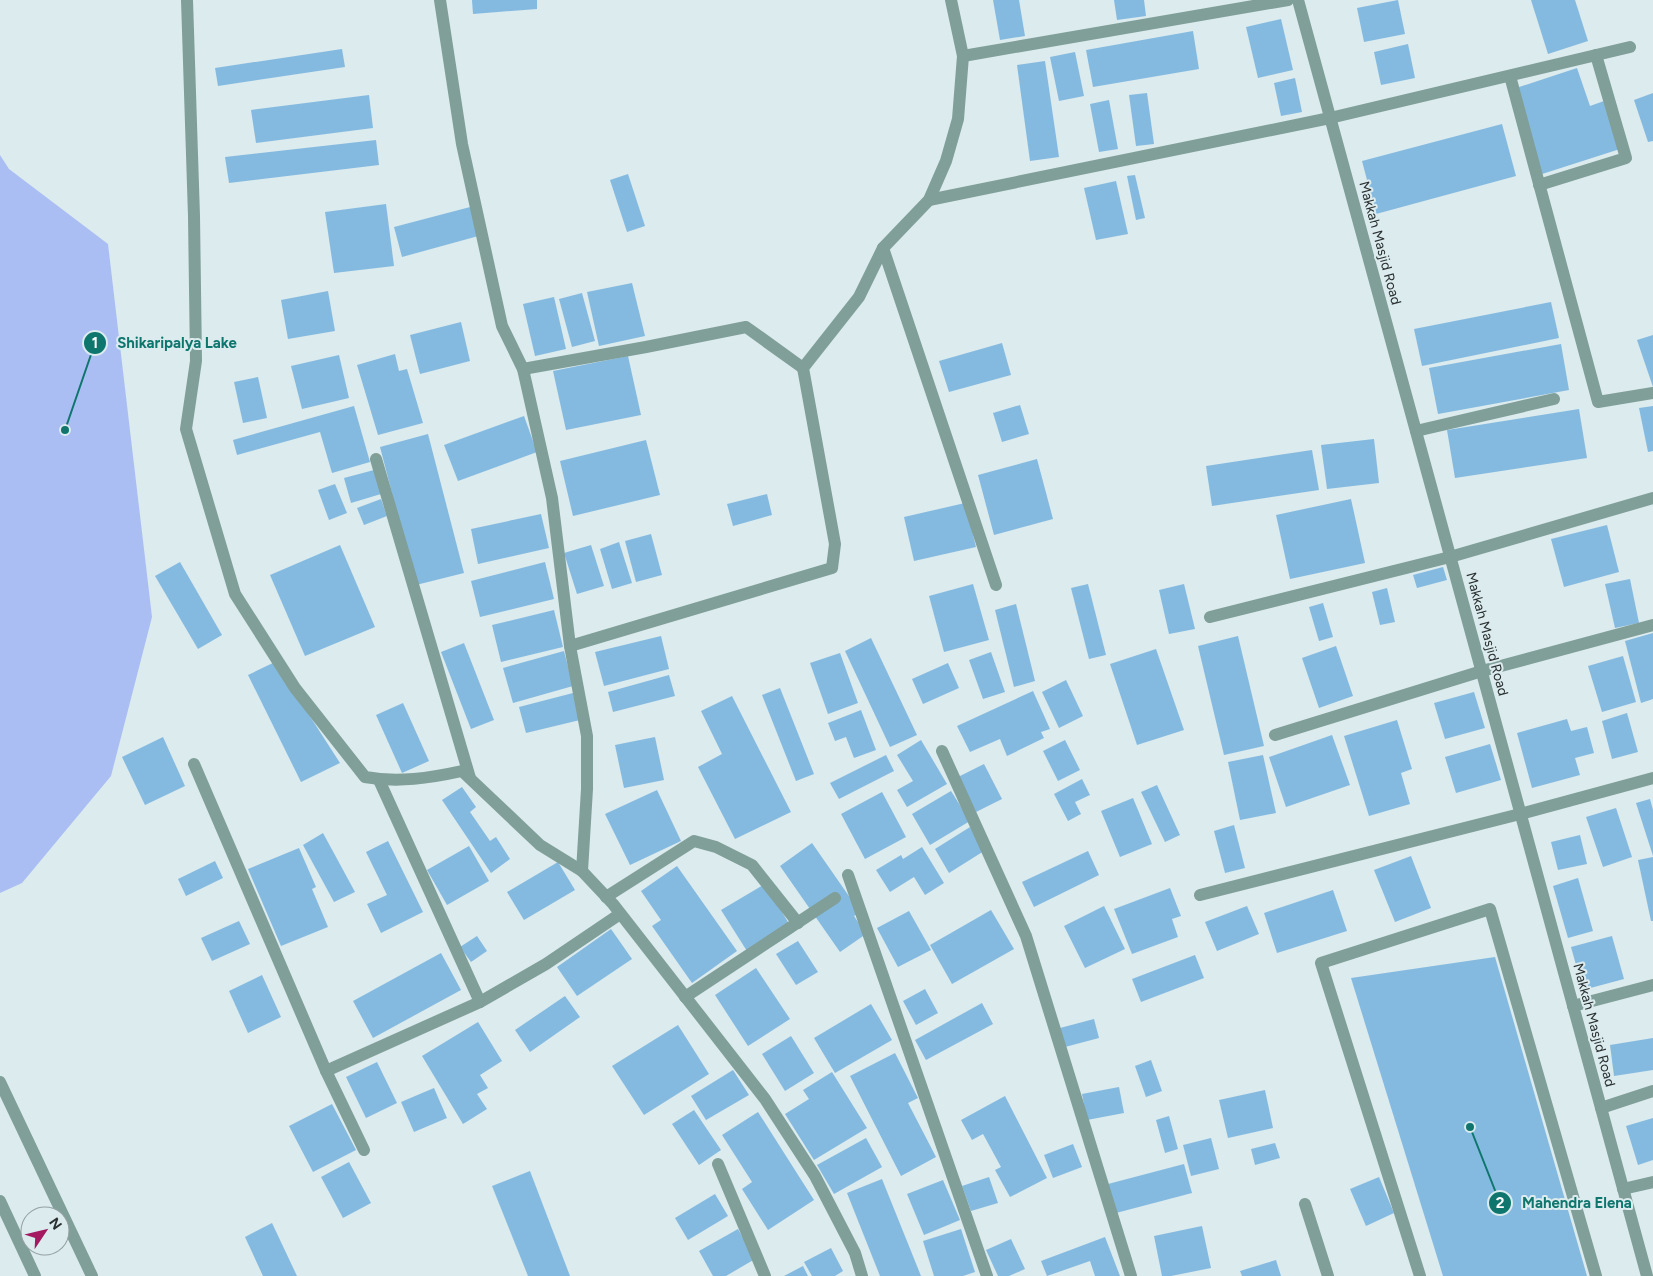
<svg xmlns="http://www.w3.org/2000/svg" width="1653" height="1276" viewBox="0 0 1653 1276" font-family="Figtree,sans-serif">
<style>
.water{fill:#abbef3}
.building{fill:#85bae0}
.lines{fill:none;stroke-linecap:round;stroke-linejoin:round}
.minor{stroke:#809f99;stroke-width:12}
.labels{text-anchor:middle;dominant-baseline:central;stroke-width:4;stroke-linejoin:round;paint-order:stroke}
.street-label{font-size:14px;fill:#2a3031;stroke:#dbebee}
.leader{fill:none;stroke:#0f766e;stroke-width:2}
.callout-dot{fill:#0f766e;stroke:#dbebee;stroke-width:2}
.mark-label{font-size:15px;text-anchor:middle;font-weight:bold;fill:#fff}
.callout-label{font-size:15px;text-anchor:middle;font-weight:bold;fill:#0f766e;stroke:#dbebee;stroke-width:4;stroke-linejoin:round;paint-order:stroke}
</style>
<rect width="100%" height="100%" fill="#dbebee"/>
<path class="water" d="M0 155 9 169 108 244 152 617 111 776 22 883 0 893Z"/>
<g class="building">
<path d="M472 0H537V9L473 14Z"/>
<path d="M993 0H1019L1025 36 1000 40Z"/>
<path d="M1114 0H1144L1146 16 1117 20Z"/>
<path d="M1398 0 1405 34 1364 42 1357 8Z"/>
<path d="M1531 0H1575L1588 41 1548 54Z"/>
<path d="M1281 19 1293 70 1258 78 1246 27Z"/>
<path d="M1193 31 1199 69 1093 87 1086 50Z"/>
<path d="M1408 44 1415 78 1381 85 1374 52Z"/>
<path d="M342 49 345 67 218 86 215 68Z"/>
<path d="M1075 52 1084 96 1059 101 1050 57Z"/>
<path d="M1045 61 1059 157 1030 161 1017 65Z"/>
<path d="M1577 68 1590 106 1604 101 1620 149 1539 175 1516 88Z"/>
<path d="M1295 78 1302 112 1281 116 1274 83Z"/>
<path d="M1147 93 1154 144 1136 146 1129 95Z"/>
<path d="M1653 93V141L1648 142 1634 100Z"/>
<path d="M369 95 373 128 256 143 251 110Z"/>
<path d="M1109 100 1118 149 1099 152 1090 104Z"/>
<path d="M1502 124 1516 176 1376 214 1362 161Z"/>
<path d="M376 140 379 165 229 183 225 157Z"/>
<path d="M628 174 645 226 627 232 610 180Z"/>
<path d="M1135 175 1145 218 1136 220 1127 176Z"/>
<path d="M1116 181 1128 234 1096 240 1084 188Z"/>
<path d="M386 204 394 266 334 273 325 212Z"/>
<path d="M474 206 482 235 402 257 394 227Z"/>
<path d="M632 283 645 336 599 346 587 292Z"/>
<path d="M328 291 335 331 288 339 281 300Z"/>
<path d="M582 293 595 341 572 347 559 299Z"/>
<path d="M554 297 566 349 535 356 523 304Z"/>
<path d="M1551 302 1559 338 1422 366 1414 329Z"/>
<path d="M461 322 470 361 420 374 410 335Z"/>
<path d="M1653 335V387L1637 340Z"/>
<path d="M1002 343 1011 375 949 392 939 361Z"/>
<path d="M1561 344 1569 390 1438 414 1429 368Z"/>
<path d="M395 354 399 371 407 369 423 423 378 435 357 365Z"/>
<path d="M339 355 349 398 302 409 291 366Z"/>
<path d="M628 356 641 415 566 430 553 371Z"/>
<path d="M258 377 267 418 243 423 234 382Z"/>
<path d="M1020 405 1029 434 1002 442 993 413Z"/>
<path d="M354 406 370 462 332 473 320 432 237 455 233 440Z"/>
<path d="M1653 406V451L1648 452 1639 408Z"/>
<path d="M1579 409 1587 458 1455 478 1447 430Z"/>
<path d="M524 416 537 452 458 481 444 445Z"/>
<path d="M428 434 464 573 416 585 380 447Z"/>
<path d="M1374 439 1379 483 1327 489 1321 445Z"/>
<path d="M646 440 660 495 573 516 560 461Z"/>
<path d="M1312 450 1319 490 1212 506 1206 466Z"/>
<path d="M1037 459 1053 519 994 535 978 475Z"/>
<path d="M374 470 381 494 351 503 344 478Z"/>
<path d="M335 484 347 513 329 520 318 490Z"/>
<path d="M767 494 772 515 733 526 727 504Z"/>
<path d="M381 499 387 516 364 525 357 508Z"/>
<path d="M1351 499 1365 563 1290 579 1276 515Z"/>
<path d="M965 503 976 547 914 561 904 517Z"/>
<path d="M541 514 549 548 478 564 471 529Z"/>
<path d="M1607 525 1619 572 1564 587 1551 539Z"/>
<path d="M651 534 662 575 636 582 625 541Z"/>
<path d="M619 542 632 583 612 589 600 549Z"/>
<path d="M340 545 375 627 305 656 270 575Z"/>
<path d="M591 545 604 586 577 594 564 553Z"/>
<path d="M180 562 222 635 198 649 155 576Z"/>
<path d="M545 562 554 599 480 617 471 581Z"/>
<path d="M1443 567 1447 580 1417 588 1413 575Z"/>
<path d="M1630 579 1639 623 1615 628 1605 584Z"/>
<path d="M973 584 989 640 944 652 929 596Z"/>
<path d="M1088 584 1106 655 1089 659 1071 588Z"/>
<path d="M1184 584 1195 629 1169 634 1159 590Z"/>
<path d="M1387 588 1395 622 1380 625 1372 592Z"/>
<path d="M1323 603 1333 637 1319 641 1309 607Z"/>
<path d="M1016 604 1035 681 1014 687 995 610Z"/>
<path d="M554 610 563 647 501 662 492 625Z"/>
<path d="M1653 633V699L1641 703 1625 641Z"/>
<path d="M661 636 669 669 604 686 595 652Z"/>
<path d="M1238 636 1264 746 1224 755 1198 646Z"/>
<path d="M871 638 917 735 890 747 845 651Z"/>
<path d="M464 643 494 720 471 729 441 652Z"/>
<path d="M1336 646 1353 696 1319 708 1302 658Z"/>
<path d="M1156 649 1184 730 1137 745 1110 664Z"/>
<path d="M564 651 573 686 513 703 503 668Z"/>
<path d="M991 652 1005 692 983 699 969 660Z"/>
<path d="M840 653 858 703 828 714 810 663Z"/>
<path d="M1623 656 1636 702 1602 712 1588 666Z"/>
<path d="M275 662 340 763 301 782 248 675Z"/>
<path d="M948 663 959 688 923 704 912 679Z"/>
<path d="M669 675 675 696 613 712 608 692Z"/>
<path d="M1066 680 1083 716 1059 728 1042 692Z"/>
<path d="M780 688 814 774 796 781 762 695Z"/>
<path d="M1033 691 1050 729 1041 732 1044 738 1007 756 1000 739 970 752 957 726Z"/>
<path d="M1474 692 1485 728 1445 739 1434 703Z"/>
<path d="M573 693 580 720 526 733 519 707Z"/>
<path d="M732 696 791 812 735 839 698 767 722 754 701 711Z"/>
<path d="M403 703 429 761 402 773 376 715Z"/>
<path d="M861 710 876 750 854 758 846 737 835 741 828 723Z"/>
<path d="M1627 713 1638 752 1612 759 1602 721Z"/>
<path d="M1567 719 1571 731 1587 727 1594 753 1575 758 1580 775 1532 788 1517 733Z"/>
<path d="M1397 720 1412 769 1401 773 1410 804 1369 816 1344 736Z"/>
<path d="M1332 735 1350 785 1286 807 1269 757Z"/>
<path d="M163 737 185 786 145 805 122 757Z"/>
<path d="M655 737 664 780 624 788 615 745Z"/>
<path d="M921 740 947 784 907 807 897 790 913 781 897 755Z"/>
<path d="M1065 740 1080 770 1058 781 1043 751Z"/>
<path d="M1490 744 1501 780 1456 793 1445 757Z"/>
<path d="M886 755 894 771 839 799 830 783Z"/>
<path d="M1263 755 1276 813 1240 820 1228 762Z"/>
<path d="M984 764 1002 799 976 812 958 777Z"/>
<path d="M1082 779 1090 795 1075 802 1081 814 1068 821 1054 794Z"/>
<path d="M1157 785 1180 835 1165 842 1141 792Z"/>
<path d="M462 787 476 807 470 812 490 841 496 837 510 859 491 873 442 800Z"/>
<path d="M657 790 681 841 630 865 605 814Z"/>
<path d="M951 791 970 821 930 845 912 814Z"/>
<path d="M882 792 906 837 865 859 841 814Z"/>
<path d="M1133 798 1152 844 1120 857 1101 811Z"/>
<path d="M1650 799 1653 810V856L1636 803Z"/>
<path d="M1616 808 1632 857 1603 867 1586 817Z"/>
<path d="M1234 825 1245 868 1225 873 1214 831Z"/>
<path d="M970 827 984 851 949 873 935 849Z"/>
<path d="M323 833 355 892 334 902 303 845Z"/>
<path d="M1580 835 1587 864 1558 870 1551 842Z"/>
<path d="M388 841 423 912 381 933 367 904 387 895 366 852Z"/>
<path d="M812 843 860 912 854 916 866 934 840 952 780 866Z"/>
<path d="M469 846 489 881 447 905 427 870Z"/>
<path d="M922 847 944 883 925 895 914 877 890 892 876 870 901 855 903 859Z"/>
<path d="M299 848 316 887 312 889 328 927 281 946 248 869Z"/>
<path d="M1088 851 1099 875 1034 907 1022 882Z"/>
<path d="M1411 856 1431 908 1395 922 1374 870Z"/>
<path d="M1653 857V921H1651L1638 860Z"/>
<path d="M215 861 223 878 186 896 178 879Z"/>
<path d="M558 862 575 890 524 920 507 892Z"/>
<path d="M677 866 737 951 692 983 652 926 661 920 641 891Z"/>
<path d="M1578 878 1593 931 1568 938 1553 886Z"/>
<path d="M765 884 794 932 752 959 721 910Z"/>
<path d="M1170 888 1181 916 1172 919 1178 937 1132 954 1114 909Z"/>
<path d="M1333 890 1347 931 1277 953 1264 913Z"/>
<path d="M1104 906 1125 949 1085 968 1064 926Z"/>
<path d="M1247 906 1259 934 1217 951 1205 922Z"/>
<path d="M991 910 1014 949 952 984 930 945Z"/>
<path d="M909 911 931 950 898 967 877 928Z"/>
<path d="M239 921 250 944 212 961 201 938Z"/>
<path d="M611 929 632 959 577 996 557 967Z"/>
<path d="M477 936 487 951 471 962 460 947Z"/>
<path d="M1612 936 1624 979 1583 990 1571 947Z"/>
<path d="M798 941 818 972 796 985 776 954Z"/>
<path d="M441 953 461 990 373 1038 353 1001Z"/>
<path d="M1195 955 1204 978 1141 1002 1132 979Z"/>
<path d="M1495 957 1587 1276H1443L1351 978Z"/>
<path d="M756 968 790 1019 748 1046 715 995Z"/>
<path d="M262 975 281 1017 248 1033 229 991Z"/>
<path d="M925 989 938 1013 916 1025 903 1001Z"/>
<path d="M565 996 580 1017 530 1052 515 1030Z"/>
<path d="M982 1003 993 1024 926 1060 915 1040Z"/>
<path d="M871 1004 892 1040 835 1073 814 1038Z"/>
<path d="M1094 1019 1099 1038 1065 1047 1060 1028Z"/>
<path d="M478 1022 502 1061 480 1075 488 1088 477 1094 487 1109 463 1124 422 1056Z"/>
<path d="M678 1025 709 1074 644 1115 612 1066Z"/>
<path d="M791 1036 814 1073 785 1091 762 1054Z"/>
<path d="M1653 1038V1070L1614 1076 1610 1045Z"/>
<path d="M895 1053 918 1098 908 1103 936 1157 901 1176 850 1076Z"/>
<path d="M1151 1060 1162 1091 1146 1097 1135 1066Z"/>
<path d="M377 1062 397 1103 366 1118 346 1077Z"/>
<path d="M733 1070 749 1095 706 1120 691 1096Z"/>
<path d="M832 1072 867 1128 814 1160 785 1114 809 1099 803 1090Z"/>
<path d="M1119 1087 1124 1113 1087 1120 1082 1094Z"/>
<path d="M434 1088 447 1118 414 1132 401 1102Z"/>
<path d="M1265 1090 1273 1128 1228 1138 1219 1100Z"/>
<path d="M1005 1096 1047 1178 1010 1197 995 1170 1001 1167 983 1134 972 1140 961 1120Z"/>
<path d="M332 1104 356 1150 313 1172 289 1126Z"/>
<path d="M694 1110 721 1150 699 1165 672 1124Z"/>
<path d="M758 1112 814 1200 768 1230 742 1189 752 1182 722 1135Z"/>
<path d="M1169 1116 1178 1149 1165 1153 1156 1120Z"/>
<path d="M1653 1118V1160L1638 1165 1626 1126Z"/>
<path d="M866 1138 882 1167 834 1194 817 1165Z"/>
<path d="M1211 1138 1219 1169 1191 1176 1183 1145Z"/>
<path d="M1275 1143 1280 1158 1255 1165 1251 1149Z"/>
<path d="M1073 1144 1082 1167 1053 1178 1044 1155Z"/>
<path d="M349 1162 371 1203 343 1218 321 1177Z"/>
<path d="M1184 1164 1192 1193 1116 1213 1108 1184Z"/>
<path d="M530 1171 570 1276H528L492 1186Z"/>
<path d="M989 1177 998 1203 971 1211 962 1186Z"/>
<path d="M1379 1177 1394 1213 1366 1226 1350 1189Z"/>
<path d="M882 1179 921 1276H880L847 1193Z"/>
<path d="M943 1180 960 1220 924 1235 907 1194Z"/>
<path d="M715 1194 728 1216 688 1240 675 1218Z"/>
<path d="M272 1223 297 1276H263L245 1237Z"/>
<path d="M1202 1226 1211 1268 1171 1276H1162L1154 1236Z"/>
<path d="M738 1229 755 1259 726 1276H713L699 1251Z"/>
<path d="M961 1229 975 1272 963 1276H934L923 1241Z"/>
<path d="M1105 1237 1120 1276H1095L1090 1261 1047 1276 1041 1261Z"/>
<path d="M1011 1239 1025 1269 1009 1276H998L986 1250Z"/>
<path d="M831 1248 843 1271 835 1276H812L804 1262Z"/>
<path d="M1276 1260 1281 1276H1242L1240 1271Z"/>
<path d="M803 1266 808 1276H784Z"/>
</g>
<g class="lines">
<g class="minor">
<path d="M187 0 194 216 196 361 186 429 235 594 295 688 365 777C398 783 430 778 462 771L540 845 582 871 613 904 765 1099 815 1176 855 1253 862 1276"/>
<path d="M440 0 462 144 502 326 523 369 552 498 570 646 587 736V789L582 871"/>
<path d="M1298 0 1647 1276"/>
<path d="M963 56 1288 0"/>
<path d="M1510 76 1598 402 1653 393"/>
<path d="M1539 185 1626 158 1596 55"/>
<path d="M929 200 1330 118 1630 47"/>
<path d="M883 248 996 585"/>
<path d="M523 369 646 347 746 327 803 368"/>
<path d="M1416 431 1554 399"/>
<path d="M376 459 470 778"/>
<path d="M1210 617 1450 557 1653 498"/>
<path d="M570 646 832 568 835 544 803 368 859 297 883 248 929 200 946 161 958 119 963 56 951 0"/>
<path d="M1275 735 1482 671 1653 625"/>
<path d="M942 751 1026 936 1131 1276"/>
<path d="M194 764 326 1071 480 1002 546 964 620 914"/>
<path d="M379 780 480 1002"/>
<path d="M848 875 987 1276"/>
<path d="M1200 895 1520 814 1653 778"/>
<path d="M606 897 694 841 716 847 752 865 798 923"/>
<path d="M685 997 835 898"/>
<path d="M1573 1006 1653 985"/>
<path d="M326 1071 364 1150"/>
<path d="M0 1082 92 1276"/>
<path d="M1601 1108 1653 1091"/>
<path d="M718 1164 765 1276"/>
<path d="M1623 1189 1653 1182"/>
<path d="M0 1201 35 1276"/>
<path d="M1305 1204 1328 1276"/>
<path d="M1420 1276 1321 963 1490 909 1596 1276"/>
</g>
</g>
<g class="labels">
<g class="street-label">
<text transform="translate(1380 243) rotate(75)">Makkah Masjid Road</text>
<text transform="translate(1487 634) rotate(75)">Makkah Masjid Road</text>
<text transform="translate(1594 1025) rotate(75)">Makkah Masjid Road</text>
</g>
</g>
<path class="leader" d="M65 430L95 343M1470 1127L1500 1203"/>
<g class="callout-dot">
<circle cx="65" cy="430" r="5"/>
<circle cx="1470" cy="1127" r="5"/>
<circle cx="95" cy="343" r="12"/>
<circle cx="1500" cy="1203" r="12"/>
</g>
<g class="mark-label">
<text x="95" y="348">1</text>
<text x="1500" y="1208">2</text>
</g>
<g class="callout-label">
<text x="177" y="348">Shikaripalya Lake</text>
<text x="1577" y="1208">Mahendra Elena</text>
</g>
<g transform="translate(45 1231) rotate(55)"><circle r="24" fill="#dbebee" stroke="#94a0a2"/>
<path d="M0-4L9 19L0 12L-9 19Z" fill="#a41960"/>
<text y="-8" font-size="14" font-weight="bold" text-anchor="middle" fill="#2a3031">N</text>
</g>
</svg>
